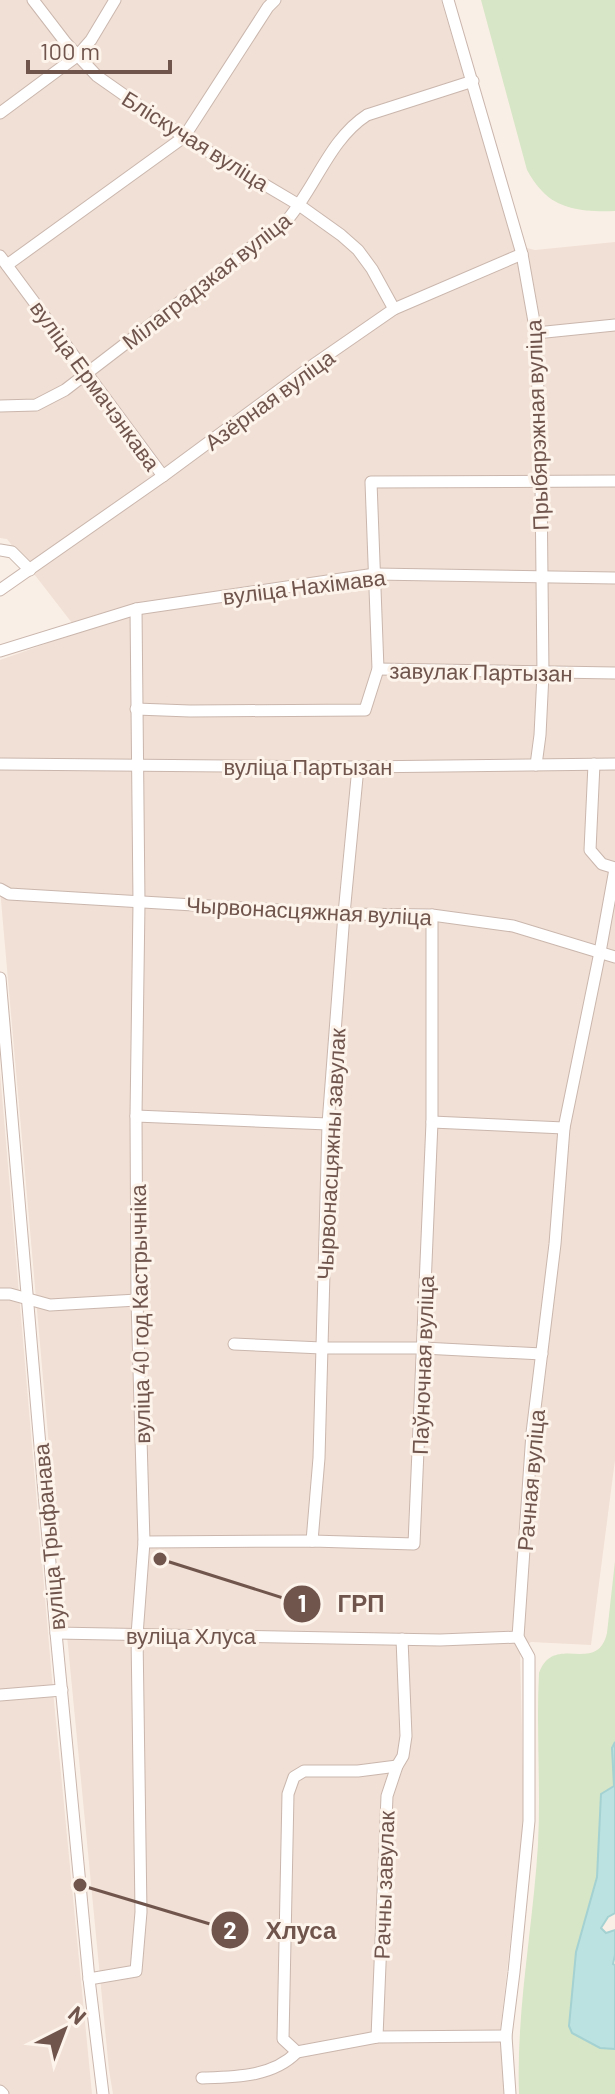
<svg xmlns="http://www.w3.org/2000/svg" width="615" height="2094" viewBox="0 0 615 2094" font-family="Barlow,sans-serif">
<style>
.residential{fill:#f1e0d5}
.green{fill:#d7e6c6}
.water{fill:#bce1e1;stroke:#a4d1d2;stroke-width:2}
.lines{fill:none;stroke-linecap:round;stroke-linejoin:round}
.minor-casing{stroke:#cab6ad;stroke-width:13}
.minor{stroke:#fff;stroke-width:11}
.labels{text-anchor:middle;dominant-baseline:central;stroke-width:6;stroke-linejoin:round;paint-order:stroke}
.street-label{font-size:22px;fill:#70554d;stroke:#fdf4ec}
.leader{fill:none;stroke:#70554d;stroke-width:3}
.callout-dot{fill:#70554d;stroke:#fdf4ec;stroke-width:3}
.mark-label{font-size:24px;text-anchor:middle;font-weight:bold;fill:#fff}
.callout-label{font-size:24px;text-anchor:middle;font-weight:bold;fill:#70554d;stroke:#fdf4ec;stroke-width:6;stroke-linejoin:round;paint-order:stroke}
</style>
<rect width="100%" height="100%" fill="#faefe6"/>
<g class="residential">
<path d="M0 0H441L515 245 535 250 615 242V1460L591 1645 531 1642 520 1650 524 1820 500 2033 505 2094H113L109 2070 52 1480 0 889V660L79 632 7 539 0 538Z"/>
<path d="M0 1072 53 1691 92 2094H0Z"/>
</g>
<g class="green">
<path d="M481 0H615V211C590 212 560 211 542 191 536 185 531 177 527 170Z"/>
<path d="M615 1561V1742L612 1748 614 1786 601 1794 597 1877 576 1952 572 2033 600 2048 615 2049V2094H519C516 2010 533 1928 538 1844 541 1787 536 1730 539 1673 554 1632 597 1676 607 1633Z"/>
</g>
<path class="water" d="M615 1742V1913L608 1917 601 1928 606 1933 615 1930V1955L613 1964 615 1965V2049L600 2048 572 2033 569 2026 576 1952 597 1877 601 1794 614 1786 612 1748Z"/>
<g class="lines">
<defs>
<g id="minor">
<path d="M33 0 66 43 97 76 184 137 299 205 341 235 358 250 372 269 394 309"/>
<path d="M448 0 522 254 536 333 541 482 543 674 540 735 536 765"/>
<path d="M0 113 77 56 91 40 115 0"/>
<path d="M0 256 163 476"/>
<path d="M7 265 184 137 268 7 275 0"/>
<path d="M536 333 615 325"/>
<path d="M0 406 36 405 65 390 288 219C316 186 330 139 367 115L473 81"/>
<path d="M0 550 12 552 30 570"/>
<path d="M0 590 163 476 316 363 394 309 522 254"/>
<path d="M0 651 136 609 375 574 615 578"/>
<path d="M378 669 615 673"/>
<path d="M136 709 190 711 365 710 378 669 371 482 615 481"/>
<path d="M0 764 358 767 615 764"/>
<path d="M594 764 590 850 602 864 615 868"/>
<path d="M0 889 9 894 344 914 432 915 513 926 615 957"/>
<path d="M0 978 56 1633 89 1979 103 2094"/>
<path d="M136 1116 328 1124"/>
<path d="M432 1122 564 1128"/>
<path d="M0 1294H10L50 1305 137 1300"/>
<path d="M234 1344 322 1348H423L542 1354"/>
<path d="M312 1541 319 1458 328 1124 344 914 358 767"/>
<path d="M144 1542 312 1541 414 1544 432 1122V915"/>
<path d="M56 1633 440 1640 518 1637"/>
<path d="M0 1695 62 1690"/>
<path d="M397 1766 358 1771H304L294 1777 288 1794 283 2039 297 2052 377 2037 506 2036"/>
<path d="M89 1979 136 1971 141 1912 137 1635 144 1542 137 1300 136 1116 139 903 136 609"/>
<path d="M377 2037 387 1796 397 1766 403 1756 406 1736 402 1639"/>
<path d="M202 2078C235 2077 273 2077 297 2052"/>
<path d="M0 2091 3 2094"/>
<path d="M510 2094 506 2036 514 1972 529 1821V1657L518 1637 532 1433 555 1244 564 1128 600 952 615 869"/>
</g>
</defs>
<use href="#minor" class="minor-casing"/>
<use href="#minor" class="minor"/>
</g>
<g class="labels">
<g class="street-label">
<text transform="translate(196 140) rotate(32)">Бліскучая вуліца</text>
<text transform="translate(206 280) rotate(-38)">Мілаградзкая вуліца</text>
<text transform="translate(96 385) rotate(54)">вуліца Ермачэнкава</text>
<text transform="translate(269 399) rotate(-36)">Азёрная вуліца</text>
<text transform="translate(536 425) rotate(-92)">Прыбярэжная вуліца</text>
<text transform="translate(304 586) rotate(-7)">вуліца Нахімава</text>
<text transform="translate(481 671) rotate(1)">завулак Партызан</text>
<text x="308" y="766">вуліца Партызан</text>
<text transform="translate(309 910) rotate(3)">Чырвонасцяжная вуліца</text>
<text transform="translate(330 1154) rotate(-87)">Чырвонасцяжны завулак</text>
<text transform="translate(139 1314) rotate(-91)">вуліца 40 год Кастрычніка</text>
<text transform="translate(422 1365) rotate(-88)">Паўночная вуліца</text>
<text transform="translate(530 1480) rotate(-85)">Рачная вуліца</text>
<text transform="translate(48 1537) rotate(-95)">вуліца Трыфанава</text>
<text x="191" y="1635">вуліца Хлуса</text>
<text transform="translate(383 1885) rotate(-88)">Рачны завулак</text>
</g>
</g>
<path class="leader" d="M160 1559L302 1604M80 1885L230 1930"/>
<g class="callout-dot">
<circle cx="160" cy="1559" r="8"/>
<circle cx="80" cy="1885" r="8"/>
<circle cx="302" cy="1604" r="20"/>
<circle cx="230" cy="1930" r="20"/>
</g>
<g class="mark-label">
<text x="302" y="1612">1</text>
<text x="230" y="1939">2</text>
</g>
<g class="callout-label">
<text x="361" y="1612">ГРП</text>
<text x="301" y="1939">Хлуса</text>
</g>
<g transform="translate(64 2030) rotate(42)" stroke="#fdf4ec" stroke-width="6" paint-order="stroke">
<path d="M0-6L14 30L0 20L-14 30Z" fill="#70554d"/>
<text y="-12" font-size="22" font-weight="bold" text-anchor="middle" fill="#70554d">N</text>
</g>
<path d="M28 60v12h142v-12" fill="none" stroke="#70554d" stroke-width="4"/>
<text x="40" y="60" font-size="24" fill="#70554d" stroke="#fdf4ec" stroke-width="6" paint-order="stroke">100 m</text>
</svg>
